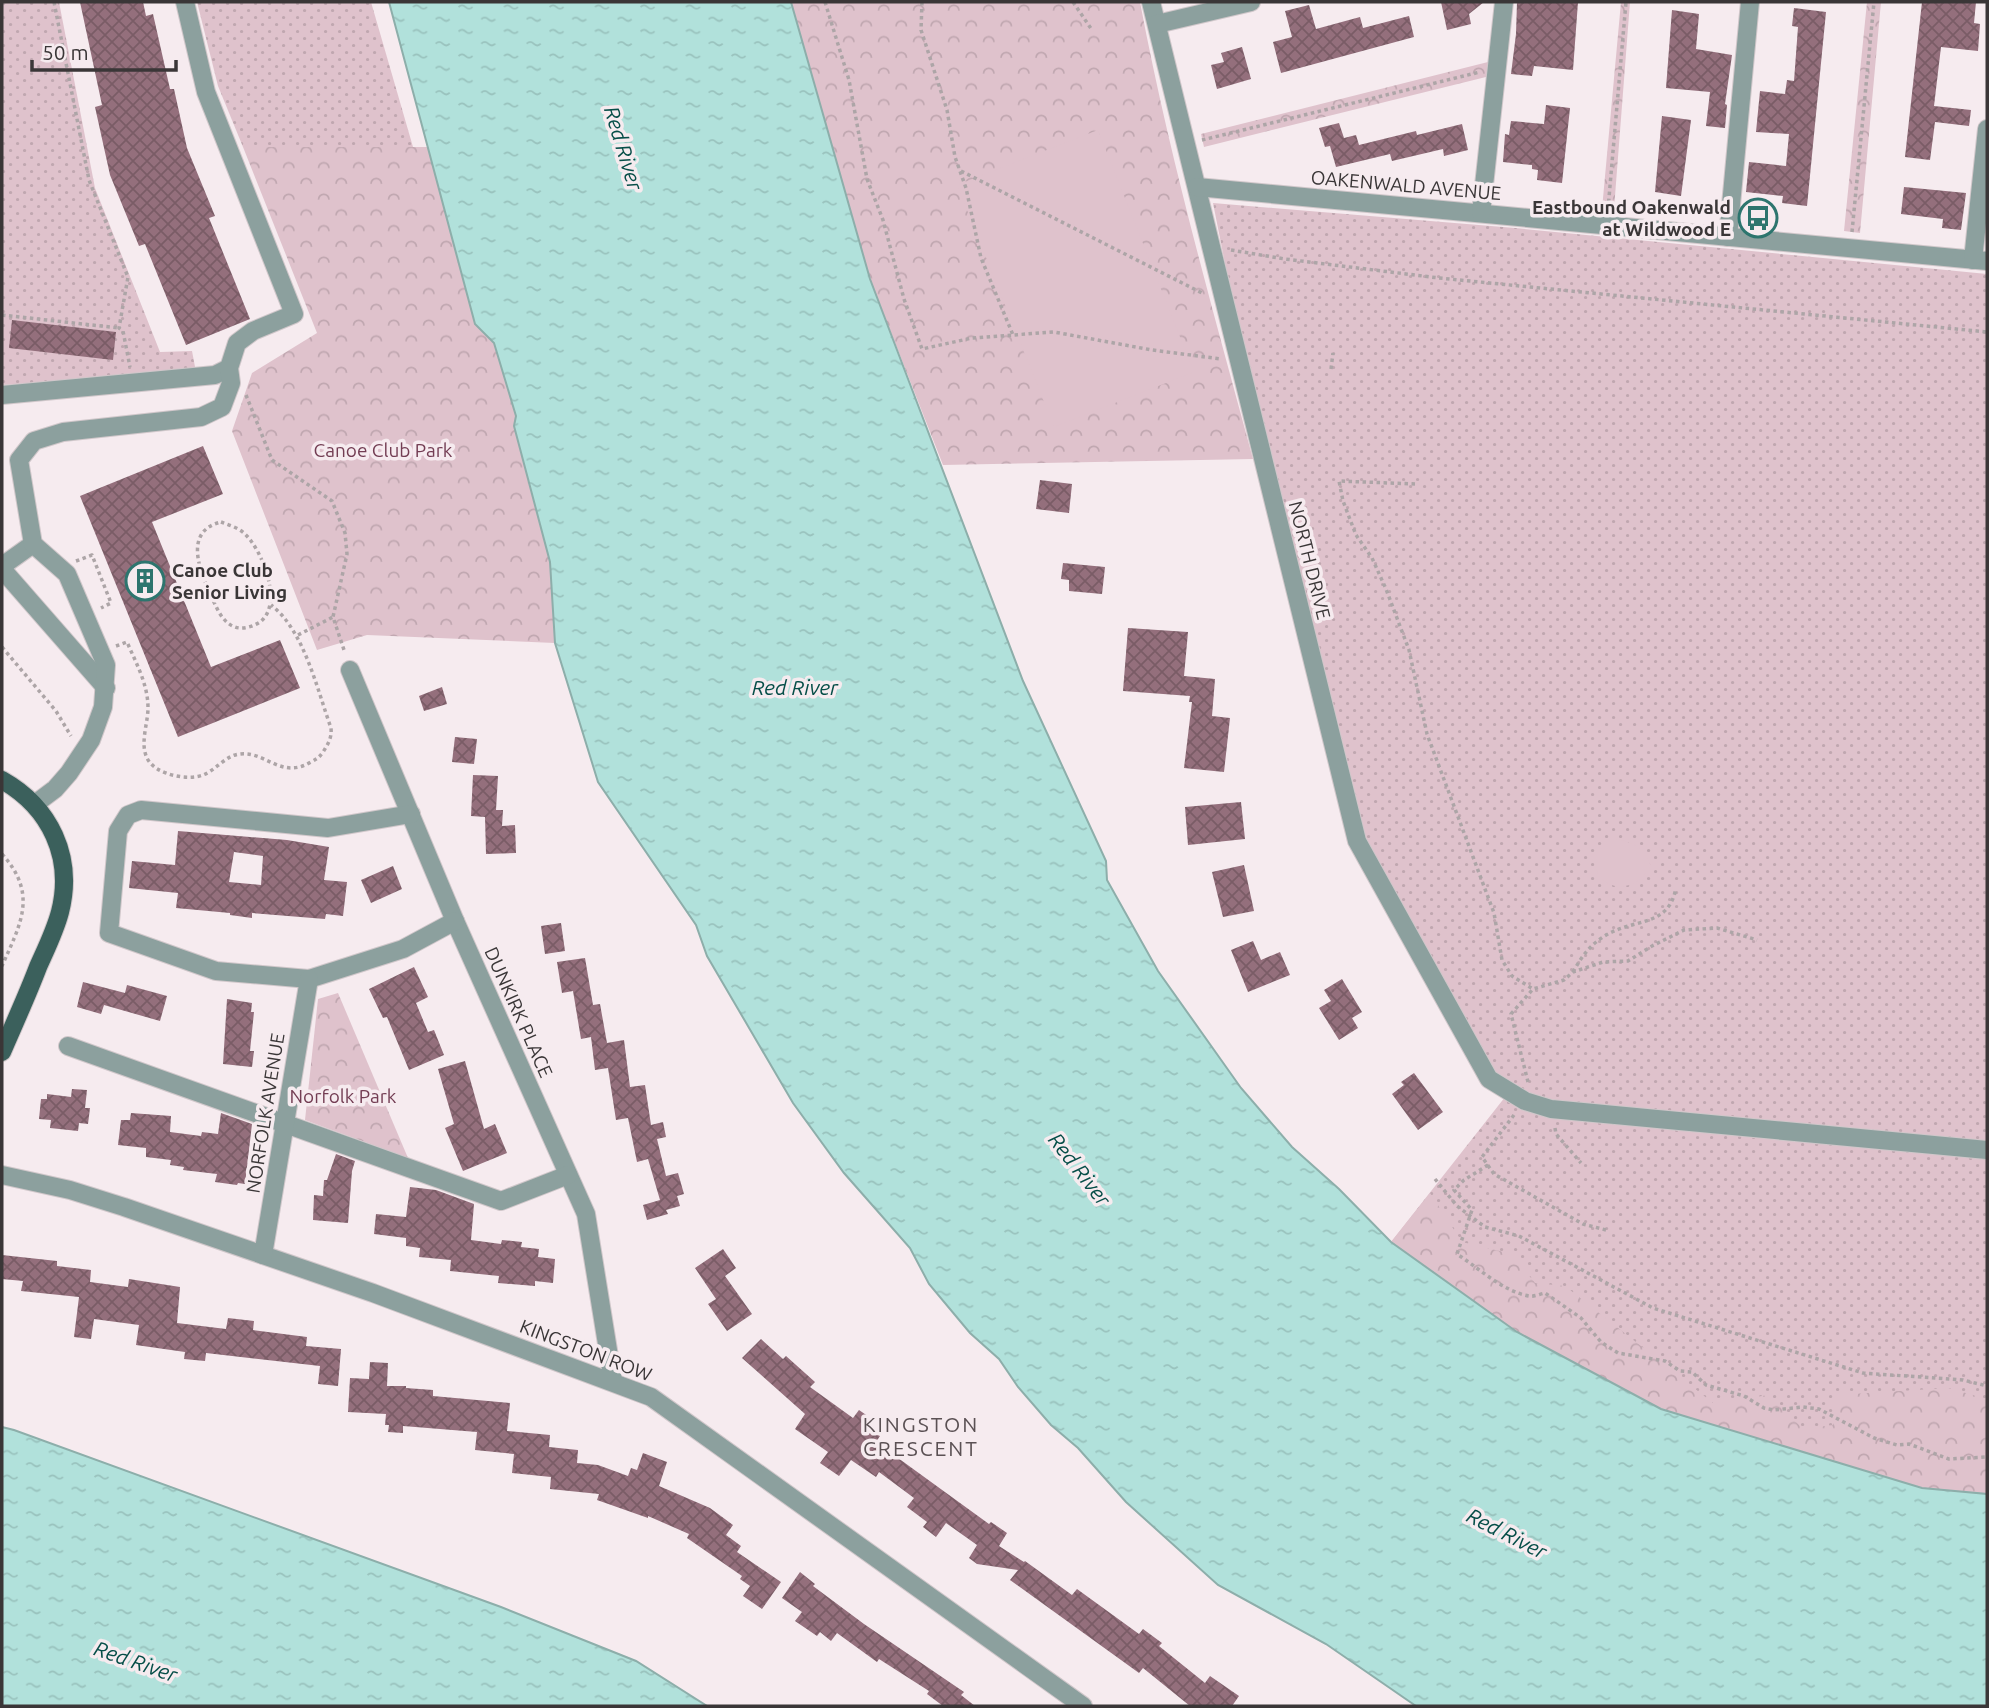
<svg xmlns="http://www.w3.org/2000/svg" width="1989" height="1708" viewBox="0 0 1989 1708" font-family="Ubuntu,sans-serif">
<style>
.grass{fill:url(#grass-dots)}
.forest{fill:url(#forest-crowns)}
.pitch{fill:#dfc2cc}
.water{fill:url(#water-ripples);stroke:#8daeaa;stroke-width:2}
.building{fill:url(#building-cross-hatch);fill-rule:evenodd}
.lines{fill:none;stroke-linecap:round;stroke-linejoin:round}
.minor-casing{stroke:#d0c7ca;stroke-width:20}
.major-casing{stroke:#d0c7ca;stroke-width:20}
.path{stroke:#ada5a7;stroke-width:3.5;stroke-dasharray:3.5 3.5;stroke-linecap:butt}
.minor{stroke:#8ca09e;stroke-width:18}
.major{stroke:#3b605c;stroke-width:18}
.labels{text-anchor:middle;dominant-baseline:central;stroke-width:7;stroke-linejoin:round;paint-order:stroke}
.street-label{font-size:19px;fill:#3a3637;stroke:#f6ebef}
.poi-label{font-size:19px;font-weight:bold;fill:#3a3637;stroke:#f6ebef;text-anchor:end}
.park-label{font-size:19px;fill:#733d53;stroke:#f6ebef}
.water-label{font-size:21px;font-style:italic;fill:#064e48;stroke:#f6ebef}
.neighbourhood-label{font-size:21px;letter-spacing:2px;fill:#5b5154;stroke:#f6ebef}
</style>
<defs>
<pattern id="grass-dots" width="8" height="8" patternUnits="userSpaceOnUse" patternTransform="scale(1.75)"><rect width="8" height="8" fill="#dfc2cc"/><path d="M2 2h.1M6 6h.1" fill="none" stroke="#c0a7b0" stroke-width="1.8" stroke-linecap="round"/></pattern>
<pattern id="forest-crowns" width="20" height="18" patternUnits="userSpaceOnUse" patternTransform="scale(1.75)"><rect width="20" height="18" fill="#dfc2cc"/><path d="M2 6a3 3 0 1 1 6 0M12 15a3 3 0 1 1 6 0" fill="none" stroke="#c0a7b0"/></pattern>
<pattern id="water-ripples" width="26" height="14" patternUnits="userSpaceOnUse" patternTransform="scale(1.75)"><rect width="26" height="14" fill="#b1e1db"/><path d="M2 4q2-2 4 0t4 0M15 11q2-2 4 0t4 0" fill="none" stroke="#99c2bd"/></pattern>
<pattern id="building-cross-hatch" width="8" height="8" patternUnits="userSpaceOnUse" patternTransform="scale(1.75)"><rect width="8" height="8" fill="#946f7c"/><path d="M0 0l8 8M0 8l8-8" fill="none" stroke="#7a5c66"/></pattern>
</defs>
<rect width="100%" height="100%" fill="#f6ebef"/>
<g class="grass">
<path d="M2 2H59L95 188 160 352 192 351 196 372 2 385Z"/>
<path d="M197 2H371L413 147H243L218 86Z"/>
<path d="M1213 203 1515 228 1987 274V1494L1661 1409 1391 1242 1509 1092 1489 1079 1357 841 1264 459Z"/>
</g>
<g class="forest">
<path d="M791 2H1140C1169 156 1212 307 1253 459L943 465 870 279Z"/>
<path d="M1621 2H1630L1614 209H1602Z"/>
<path d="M1867 2H1881L1860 233 1844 231Z"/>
<path d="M1496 60 1494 75 1204 147 1201 134Z"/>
<path d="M243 147H428L475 324 494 342 516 417 514 426 550 562 555 643 367 635 317 650 232 431 252 373 317 333Z"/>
<path d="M338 993 408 1158 305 1120 318 999Z"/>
<path d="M1430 1193 1462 1242 1512 1254 1535 1283 1565 1286 1713 1403 1769 1395 1803 1429 1833 1425 1836 1395 1948 1388 1987 1399V1494L1922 1488 1661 1409 1517 1332 1391 1242Z"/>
</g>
<g class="pitch">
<path d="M1098 130 1194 372 1054 427 957 185Z"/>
<path d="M1615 839C1634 842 1644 848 1651 866 1641 885 1617 895 1600 877 1597 873 1595 866 1594 861L1600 849Z"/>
</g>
<g class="water">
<path d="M389 2H791L870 279 1023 681 1106 861 1107 880 1158 971 1241 1088 1292 1147 1339 1189 1391 1242 1517 1332 1661 1409 1922 1488 1987 1494V1706H1416L1326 1644 1218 1585 1126 1502 1078 1448 1051 1425 1018 1387 999 1359 970 1333 929 1284 910 1248 844 1173 793 1103 707 956 696 925 598 782 555 643 550 562 514 426 516 416 494 343 475 324Z"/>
<path d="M2 1427 14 1430 501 1607 636 1661 707 1706H2Z"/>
</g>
<g class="building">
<path d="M80 2H143L146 16 153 14 170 89H174L187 148 215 216 209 218 250 319 186 345 145 244 139 246 110 175 95 107 102 105Z"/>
<path d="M1441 2H1484L1469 14 1471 24 1447 30Z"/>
<path d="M1517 2H1578L1573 70 1534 66 1532 76 1511 74 1516 34Z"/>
<path d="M1922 2H1976L1974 23 1980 24 1978 51 1941 47 1934 106 1971 110 1969 126 1935 122 1930 160 1905 157Z"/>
<path d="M1309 5 1316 29 1360 17 1363 28 1409 16 1414 37 1281 73 1273 42 1292 37 1285 11Z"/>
<path d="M1794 8 1826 12 1807 206 1782 203 1783 196 1746 192 1749 162 1786 166 1789 134 1756 132 1760 91 1785 94 1787 80 1794 81 1798 27 1792 26Z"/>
<path d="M1672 10 1699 14 1696 49 1732 55 1725 104 1727 105 1725 128 1706 126 1710 92 1666 88Z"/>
<path d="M1242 47 1251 79 1217 89 1211 65 1224 62 1221 53Z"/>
<path d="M1546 105 1570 108 1562 183 1537 180 1538 170 1532 169V165L1503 162 1505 134 1509 135 1511 121 1544 124Z"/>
<path d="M1662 116 1691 120 1681 196 1655 192Z"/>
<path d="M1339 123 1344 138 1356 135 1359 145 1416 131 1417 135 1462 124 1468 150 1444 156 1443 149 1392 161 1390 154 1336 167 1330 146 1325 147 1319 128Z"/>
<path d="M1904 187 1966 193 1961 230 1942 228 1943 219 1901 214Z"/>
<path d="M12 320 116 332 113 360 9 348Z"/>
<path d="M203 446 223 494 152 522 211 667 280 640 300 688 178 737 80 496Z"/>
<path d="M1040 480 1072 484 1069 513 1036 509Z"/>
<path d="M1063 563 1105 567 1102 594 1069 591V580L1061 579Z"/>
<path d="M1128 628 1188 632 1184 676 1215 679 1212 716 1230 718 1224 772 1184 768 1192 702H1189L1190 696 1123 691Z"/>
<path d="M442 687 447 704 424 711 419 696Z"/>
<path d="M455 737 477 739 474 764 452 762Z"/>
<path d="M473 775 498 776 496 810H503L502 826 515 825 516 853 486 854 485 817 471 816Z"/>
<path d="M1241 802 1245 839 1188 845 1185 807Z"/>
<path d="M178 831 287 840 329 847 324 880 347 882 343 916 326 914 325 919 252 913V918L230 915V913L176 908 178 893 129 888 132 861 175 865ZM234 852 263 856 261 885 229 882Z"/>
<path d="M1244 865 1254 911 1223 917 1212 872Z"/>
<path d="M393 866 402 889 371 903 361 880Z"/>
<path d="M561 923 565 951 545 954 541 926Z"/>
<path d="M1253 941 1261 960 1280 952 1290 975 1248 992 1231 950Z"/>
<path d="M585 958 593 1005 600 1004 607 1043 624 1040 630 1087 645 1085 651 1125 663 1122 666 1137 657 1139 666 1176 678 1173 684 1194 677 1196 680 1206 666 1210 668 1214 647 1220 643 1205 660 1200 648 1159 637 1162 628 1118 616 1120 608 1068 595 1070 591 1037 581 1039 573 991 562 993 557 962Z"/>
<path d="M414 967 428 997 416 1003 428 1032 434 1030 444 1055 409 1070 387 1017 383 1018 369 989Z"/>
<path d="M1342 979 1362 1012 1352 1018 1358 1028 1339 1040 1319 1008 1331 1001 1324 990Z"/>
<path d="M83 982 125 993 127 985 167 996 160 1021 104 1005 101 1014 77 1007Z"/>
<path d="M227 999 252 1003 251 1012H254L250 1051H254L252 1067 223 1064Z"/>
<path d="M465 1061 484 1129 495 1124 507 1153 463 1171 445 1128 454 1124 438 1069Z"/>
<path d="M1414 1073 1443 1112 1418 1130 1392 1094 1404 1085 1401 1082Z"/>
<path d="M72 1089 87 1090 85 1108H90L88 1124 79 1123 78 1131 50 1128 51 1120 39 1119 41 1099H47V1094L71 1097Z"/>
<path d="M131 1113 171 1116 170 1132 201 1136 202 1132 218 1134 221 1113 252 1124 245 1184 238 1183 237 1185 215 1182 217 1174 183 1170 184 1167 170 1165 171 1160 146 1157V1148L118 1145 121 1120H130Z"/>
<path d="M336 1154 355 1161 352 1171 348 1223 313 1220 314 1195 323 1196 324 1180H327Z"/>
<path d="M410 1187 436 1190 474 1204 471 1240 501 1244 502 1240 522 1242 521 1247 539 1249 538 1257 555 1259 553 1283 535 1281V1286L498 1283 499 1276 450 1271 451 1260 419 1257 420 1248 406 1246V1238L374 1234 376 1214 406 1217Z"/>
<path d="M723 1249 736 1268 725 1276 752 1314 727 1331 708 1304 716 1299 695 1268Z"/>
<path d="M2 1255 57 1261V1266L91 1270 90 1282 128 1287 129 1279 180 1287 177 1323 226 1329 228 1318 254 1321 253 1330 307 1337 306 1346 341 1349 338 1386 318 1384 320 1366 206 1353 205 1361 184 1359 185 1352 136 1345 139 1325 94 1319 91 1339 74 1337 79 1297 21 1291 23 1281 2 1279Z"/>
<path d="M761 1339 783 1359 786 1356 815 1382 810 1387 853 1418 859 1410 872 1419 867 1426 880 1436 876 1442 989 1524 991 1522 1007 1533 999 1546 1024 1562 1025 1561 1072 1595 1077 1589 1139 1634 1143 1629 1162 1643 1159 1646 1205 1683 1210 1676 1239 1696 1232 1706H1190L1143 1668 1139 1673 1010 1580 1018 1570 977 1564 969 1558 977 1545 946 1523 936 1537 923 1527 927 1522 907 1507 914 1498 879 1472 876 1477 851 1460 839 1476 820 1463 828 1452 795 1429 805 1414 742 1358Z"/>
<path d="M370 1362 388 1363 387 1386H406V1388L433 1390V1396L510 1403 507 1431 550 1435 549 1447 578 1450 577 1463 598 1465 628 1476 631 1468 637 1470 643 1453 667 1462 659 1486 710 1508 733 1525 726 1535 741 1546 737 1552 781 1582 762 1609 743 1596 750 1586 740 1579 742 1576 687 1538 689 1534 648 1516V1518L597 1500 599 1494 550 1489 551 1477 512 1473 514 1454 475 1450 477 1432 403 1426V1433L388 1432 389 1425H385L386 1414 348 1412 350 1378 369 1379Z"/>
<path d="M800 1572 815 1584 813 1586 864 1624 964 1692 961 1695 975 1706H943L927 1694 929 1691 879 1659 877 1662 837 1633 831 1641 820 1632 817 1636 795 1621 802 1612 782 1598Z"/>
</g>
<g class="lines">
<defs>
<g id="minor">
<path d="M1151 2 1357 841 1489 1079 1525 1101 1551 1109 1987 1150"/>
<path d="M1157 24 1251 2"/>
<path d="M1197 187 1987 261"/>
<path d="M1481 213 1504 2"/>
<path d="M1728 237 1750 2"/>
<path d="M1973 260 1987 129"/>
<path d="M2 395 215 375 229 368"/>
<path d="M2 566 33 544"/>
<path d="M2 569 106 688"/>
<path d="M350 670 455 921 586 1214 613 1381"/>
<path d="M35 804 55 789 69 773 91 740 103 707 106 665 67 574 33 544 19 460 34 441 63 432 201 417 222 407 231 383 229 368 237 343 253 331 294 314 206 92 185 2"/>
<path d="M411 814 328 828 141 810 128 815 118 831 109 933 216 971 309 979 403 949 455 921"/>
<path d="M68 1046 501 1201 568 1175"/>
<path d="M2 1175 70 1190 124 1207 373 1293 651 1397 1083 1706"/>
<path d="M263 1255 309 979"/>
</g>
<path id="major" d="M2 780C50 807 74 857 60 912 55 931 46 949 38 967 27 996 14 1024 2 1052"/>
</defs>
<use href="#minor" class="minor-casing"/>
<use href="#major" class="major-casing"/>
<g class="path">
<path d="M54 2 89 180 128 277 119 328 123 331 130 367"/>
<path d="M825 2 849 80 867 179 883 220 904 299 922 349 972 338 1054 332 1152 350 1221 359"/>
<path d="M922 2 921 30 947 110 955 157 966 188 981 258 1013 335"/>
<path d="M1073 2 1092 30"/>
<path d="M1202 140 1480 72"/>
<path d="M961 171 1204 294"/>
<path d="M1608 209 1626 2"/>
<path d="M1852 232 1874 2"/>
<path d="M1231 250 1285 259 1439 278 1987 332"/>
<path d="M2 315 119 328"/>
<path d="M1331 369 1333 353"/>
<path d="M246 395 272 460 332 501 345 533 347 554 333 617 345 653"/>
<path d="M1415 484 1339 481 1343 501 1356 535 1372 558 1386 589 1409 650 1427 734 1494 913 1502 960 1512 976 1533 989 1564 980 1573 972 1603 962 1628 961 1652 946 1684 930 1717 928 1757 940"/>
<path d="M221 522C229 525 239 528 245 534 262 550 284 604 260 622 254 626 243 630 235 627 221 622 216 606 210 593 199 569 184 531 221 522Z"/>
<path d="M76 561 92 555 111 603 101 608"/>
<path d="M298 635 333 617"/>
<path d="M116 646 127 642C136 663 148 684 148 708 148 727 135 754 156 768 168 776 189 780 203 775 216 770 226 755 240 754 266 751 281 780 311 762 316 759 319 758 323 752 328 744 332 738 331 728 317 689 304 630 271 605"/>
<path d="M2 647 56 711 71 736"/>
<path d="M2 854C38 894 21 923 2 966"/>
<path d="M1573 972C1583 954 1593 941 1612 932 1639 919 1669 925 1676 888"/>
<path d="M1528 1082 1511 1014 1533 989"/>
<path d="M1514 1115 1482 1157 1494 1174 1583 1224 1606 1230"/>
<path d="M1555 1128 1556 1134 1581 1163"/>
<path d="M1488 1165 1464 1180 1454 1190 1472 1210 1457 1254C1477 1267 1504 1292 1529 1296 1533 1297 1540 1294 1545 1293L1581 1318 1601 1342 1618 1353 1665 1361 1680 1371 1692 1372 1706 1385 1744 1396 1764 1408 1774 1410 1803 1407 1819 1409 1874 1438 1897 1445 1909 1444 1949 1459 1987 1457"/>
<path d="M1435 1179 1457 1206 1485 1227 1519 1236 1653 1308 1863 1373 1963 1380 1987 1386"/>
</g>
<use href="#minor" class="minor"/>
<use href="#major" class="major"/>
</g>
<defs>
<symbol id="bus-ring" viewBox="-11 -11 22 22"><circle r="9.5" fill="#f6ebef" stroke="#2d756e" stroke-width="1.5"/><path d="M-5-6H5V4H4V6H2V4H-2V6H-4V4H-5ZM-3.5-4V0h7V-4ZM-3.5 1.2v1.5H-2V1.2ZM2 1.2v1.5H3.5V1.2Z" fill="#2d756e"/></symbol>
<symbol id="building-ring" viewBox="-11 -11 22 22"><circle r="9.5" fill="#f6ebef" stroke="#2d756e" stroke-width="1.5"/><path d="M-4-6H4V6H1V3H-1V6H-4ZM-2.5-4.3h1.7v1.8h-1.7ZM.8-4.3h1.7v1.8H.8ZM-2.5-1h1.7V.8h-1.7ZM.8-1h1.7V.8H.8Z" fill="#2d756e"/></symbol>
</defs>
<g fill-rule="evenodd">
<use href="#bus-ring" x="1736" y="196" width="44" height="44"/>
<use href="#building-ring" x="123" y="559" width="44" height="44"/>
</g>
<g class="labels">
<g class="street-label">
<text transform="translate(1406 185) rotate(5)">OAKENWALD AVENUE</text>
<text transform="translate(1310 560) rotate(76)">NORTH DRIVE</text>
<text transform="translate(519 1012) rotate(66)">DUNKIRK PLACE</text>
<text transform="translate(265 1113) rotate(-81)">NORFOLK AVENUE</text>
<text transform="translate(586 1350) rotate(21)">KINGSTON ROW</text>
</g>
<g class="poi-label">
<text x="1731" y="207">Eastbound Oakenwald<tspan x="1731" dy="22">at Wildwood E</tspan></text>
<text x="172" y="570" text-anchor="start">Canoe Club<tspan x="172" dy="22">Senior Living</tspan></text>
</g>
<g class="park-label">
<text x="383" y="450">Canoe Club Park</text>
<text x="343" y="1096">Norfolk Park</text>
</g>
<g class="water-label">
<text transform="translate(624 148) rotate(73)">Red River</text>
<text x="795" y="687">Red River</text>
<text transform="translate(1080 1169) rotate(52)">Red River</text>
<text transform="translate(1507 1533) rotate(27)">Red River</text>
<text transform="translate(136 1661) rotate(19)">Red River</text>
</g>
<g class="neighbourhood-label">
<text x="921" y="1424">KINGSTON<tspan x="921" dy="24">CRESCENT</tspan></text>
</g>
</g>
<rect width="1989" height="1708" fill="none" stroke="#3a3637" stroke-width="7"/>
<path d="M32 60v10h144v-10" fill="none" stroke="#3a3637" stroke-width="3.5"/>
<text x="42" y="60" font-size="21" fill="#3a3637" stroke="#f6ebef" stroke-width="5" paint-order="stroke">50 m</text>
</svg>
